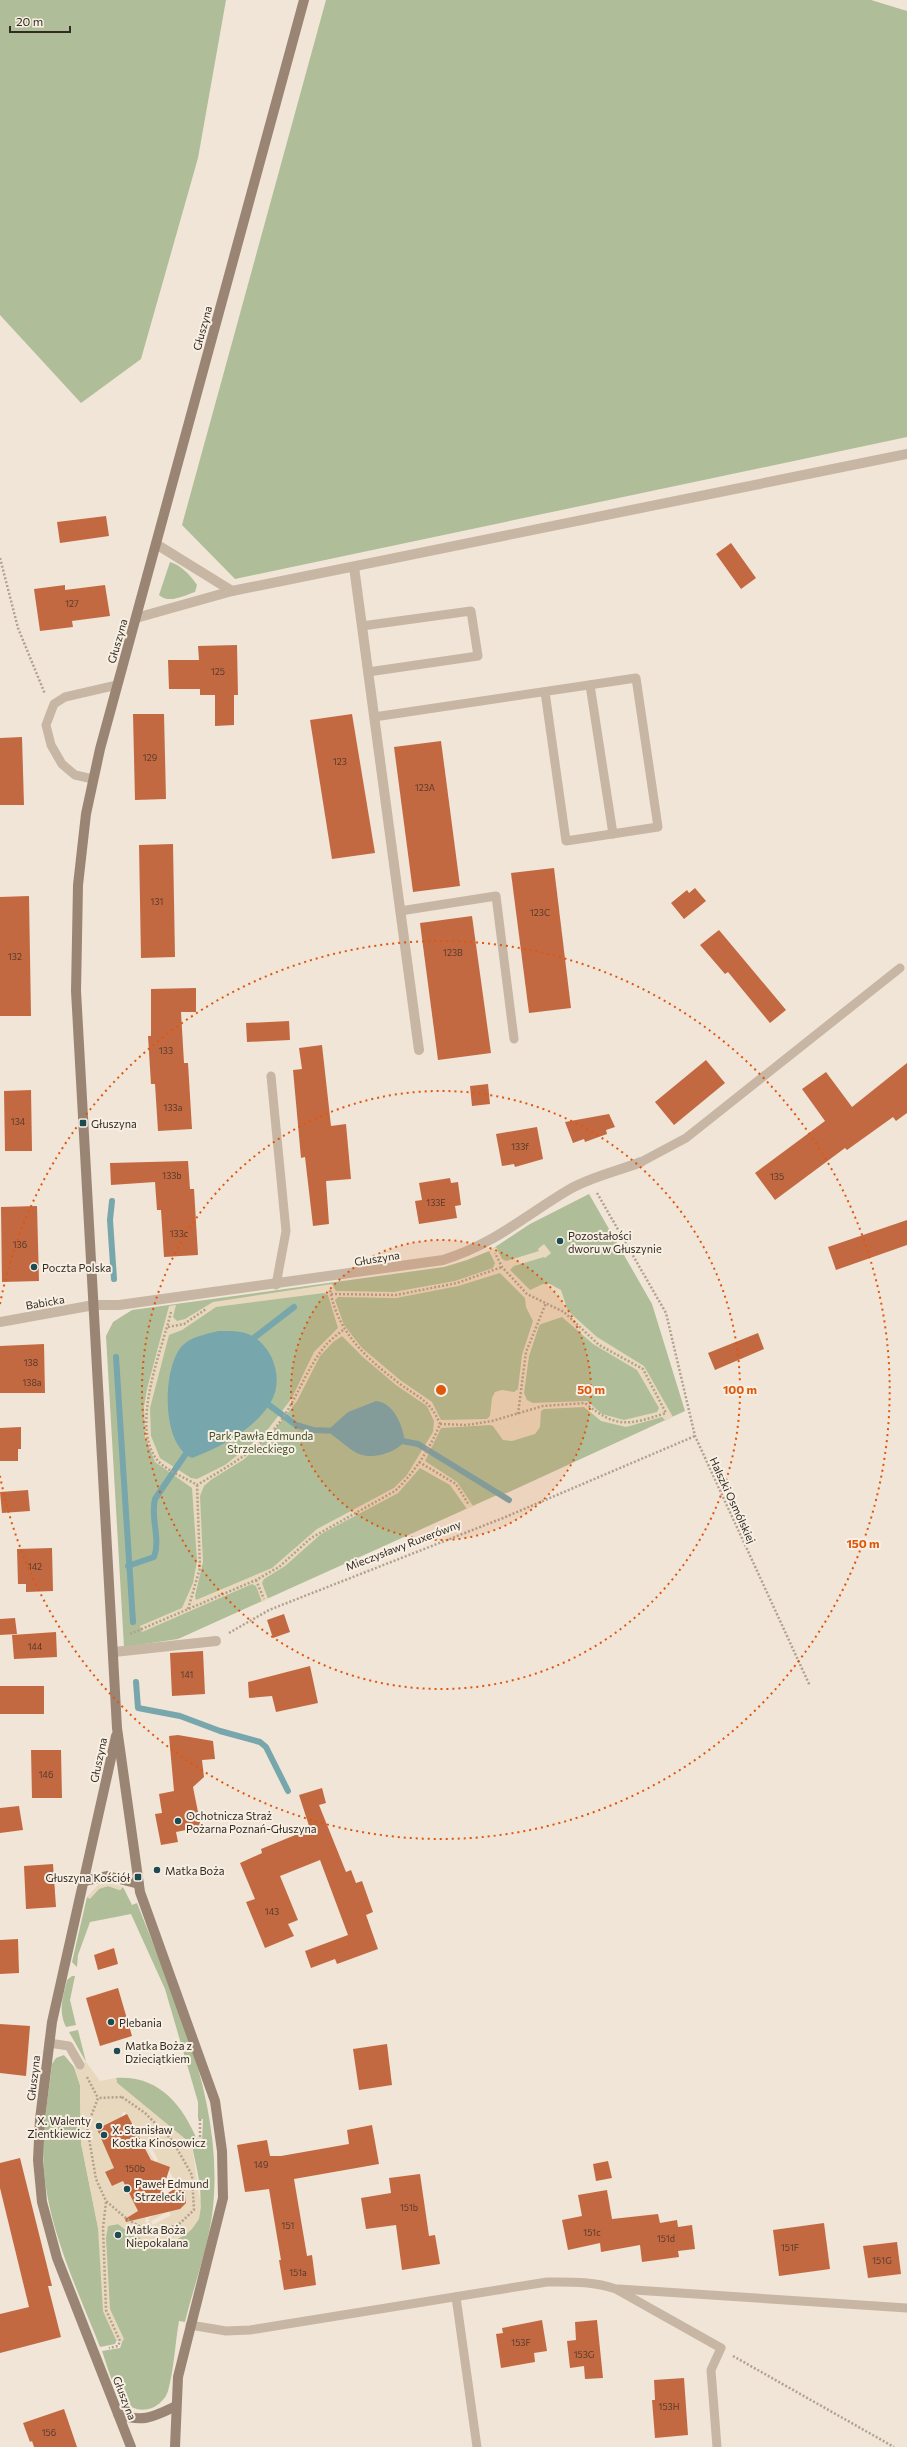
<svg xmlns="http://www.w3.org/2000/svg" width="907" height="2447" viewBox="0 0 907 2447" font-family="Commissioner,sans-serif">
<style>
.green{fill:#afbe98}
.plaza{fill:#e8d8be;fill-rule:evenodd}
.water{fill:#77a6ac}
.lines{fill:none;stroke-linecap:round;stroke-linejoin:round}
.stream{stroke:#77a6ac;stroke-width:6}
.building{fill:#c36942}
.path{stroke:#b3a08e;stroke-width:2.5;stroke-dasharray:2 2;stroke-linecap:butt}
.lane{stroke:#c7b6a3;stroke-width:9}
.street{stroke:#c7b6a3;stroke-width:10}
.secondary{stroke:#9a8575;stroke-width:10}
.ring{fill:none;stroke:#df570d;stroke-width:2;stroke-dasharray:2 4}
.poi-dot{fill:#1c4b52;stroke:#f8efe3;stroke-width:1.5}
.labels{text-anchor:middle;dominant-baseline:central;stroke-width:4;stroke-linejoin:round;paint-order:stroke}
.number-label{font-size:9px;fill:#563a2c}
.street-label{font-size:11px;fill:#322a25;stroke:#f8efe3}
.poi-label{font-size:11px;fill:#322a25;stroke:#f8efe3;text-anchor:start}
.park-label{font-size:11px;fill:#40502a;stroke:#f8efe3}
.centre{fill:#df570d;stroke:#f8efe3;stroke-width:2}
.ring-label{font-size:12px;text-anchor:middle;font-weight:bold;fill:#df570d;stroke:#f8efe3;stroke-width:4;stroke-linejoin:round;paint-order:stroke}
</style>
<rect width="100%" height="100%" fill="#f0e5d7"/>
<g class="green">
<path d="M0 0H226L198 158 141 359 81 403 0 315Z"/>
<path d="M326 0H871L907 11V437L235 579 182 525Z"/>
<path d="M170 562C181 565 191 576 197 585L195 592C183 596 169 604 159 595Z"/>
<path d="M589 1194 652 1304 685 1411 507 1493 497 1495 178 1639 124 1647 106 1336 113 1322 132 1310 444 1267 467 1260 489 1251 530 1224Z"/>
<path d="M108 1886 120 1890 123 1887 132 1905 137 1903C173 1995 220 2094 214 2195 212 2238 195 2281 185 2322L179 2321C175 2344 174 2369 168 2391 166 2398 159 2405 152 2408 119 2419 110 2373 102 2351L120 2348 122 2342 117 2340 115 2344 100 2347C79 2293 48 2229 44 2170 41 2136 48 2099 52 2064L56 2058 64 2055 74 2067 80 2085 81 2143 98 2227 118 2224 130 2233 173 2241C214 2224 199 2181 192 2146L202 2142 203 2119H198V2102L165 1989 131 1914 90 1922 78 1955 77 1967 72 1962 87 1897 90 1898 99 1888Z"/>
<path d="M72 1976H75L70 2000 76 2025 66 2027C58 2010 63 1997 67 1980Z"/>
<path d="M78 2030 86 2062 69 2032Z"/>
<path d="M116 2078C158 2075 182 2104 197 2140L190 2143 117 2083Z"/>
</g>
<g class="plaza">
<path d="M544 1244 551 1253 545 1258 544 1257 514 1266 510 1270 530 1290 543 1284H550L561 1290 568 1311 597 1337 644 1366 673 1417 666 1421 662 1417 626 1427 601 1421 584 1407 544 1409 541 1411 540 1427 535 1434 512 1441 503 1440 493 1426 490 1425 441 1428 425 1461 457 1482 473 1506 467 1509 450 1485 420 1468 398 1493 321 1534 285 1566 264 1579 262 1583 268 1599 262 1602 256 1586 252 1584 142 1632 140 1626 182 1608 193 1583 197 1561 192 1488 155 1462 145 1437 144 1407 147 1389 169 1306 176 1305 173 1317 177 1321 185 1319 213 1302 332 1284 336 1291 394 1292 455 1281 493 1268 495 1263 489 1251 496 1247 502 1259 506 1261 539 1251 538 1249ZM500 1273 525 1298 526 1307 533 1321 522 1355 518 1389 514 1392 502 1390 495 1392 492 1398 490 1416 487 1419 441 1420 432 1402 400 1380 362 1348 344 1325 335 1300 338 1297 396 1298 458 1286ZM324 1293 328 1295 338 1328 314 1352 292 1398 265 1433 225 1465 197 1479 191 1478 160 1458 151 1436 150 1408 169 1335 182 1330 216 1307ZM562 1317 593 1344 637 1370 659 1408 657 1412 624 1420 602 1414 587 1401 533 1403 527 1400 524 1393 529 1356 539 1326 541 1324ZM342 1336 363 1357 396 1385 427 1406 434 1421 433 1432 407 1475 394 1488 317 1529 272 1568 196 1600 195 1596 203 1562 200 1496 204 1486 212 1479 243 1460 269 1437 297 1401 320 1356 333 1342Z"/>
<path d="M107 1882 123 1887 120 1890 108 1886 99 1889 90 1899 87 1897 98 1885Z"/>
<path d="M86 2062 100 2081 116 2078 117 2083 190 2143 197 2140V2137H202V2142L192 2147 201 2207 199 2219 192 2229 184 2236 158 2243 143 2240 118 2224 108 2226 106 2238 110 2309 124 2339 122 2342 116 2340 103 2311 98 2228 81 2143 80 2085 74 2067ZM123 2112H126L124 2118 134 2127 135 2130 132 2132 138 2139 141 2138 156 2170H169L173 2178H176L174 2180 185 2196 182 2207 176 2208 174 2211 169 2207 149 2218 148 2223 145 2222 146 2216 132 2195 130 2196 123 2181 112 2186 105 2173 116 2167 102 2130 95 2129 96 2126 101 2127 121 2117ZM148 2140 158 2160 155 2162 144 2142ZM169 2211 171 2215 153 2225 151 2221Z"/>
</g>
<g class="water">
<path d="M218 1331C231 1331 243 1330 254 1337 276 1351 284 1384 269 1405 253 1430 219 1448 192 1458 161 1446 162 1368 182 1346 190 1337 207 1334 218 1331Z"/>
<path d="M376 1401C394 1403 402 1424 405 1441 399 1448 393 1451 384 1454 358 1461 352 1449 332 1435L329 1429 348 1412Z"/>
</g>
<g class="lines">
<g class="stream">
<path d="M112 1201 110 1220 114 1279"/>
<path d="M255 1337 294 1307"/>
<path d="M116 1357 133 1622"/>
<path d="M269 1405 296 1425 313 1430 337 1431"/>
<path d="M397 1440 418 1444 509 1500"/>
<path d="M128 1566 154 1557C161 1539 150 1518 155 1499L185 1455"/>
<path d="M136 1682 138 1708 180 1716 220 1731 260 1742 266 1747 288 1791"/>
</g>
</g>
<g class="building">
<path d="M106 516 109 536 60 543 57 522Z"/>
<path d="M731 543 756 578 741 589 716 554Z"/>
<path d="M65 585V590L105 585 110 616 72 621 73 627 40 631 34 589Z"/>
<path d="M237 645 238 695H234V725L215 726V695H200V689H169L168 660H199L198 646Z"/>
<path d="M133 714H164L166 799 135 800Z"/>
<path d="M352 714 375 853 332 859 310 720Z"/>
<path d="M22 737 24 805H0V738Z"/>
<path d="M441 741 460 886 413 892 394 747Z"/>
<path d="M173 844 175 957 141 958 139 845Z"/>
<path d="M554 868 571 1008 529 1013 511 873Z"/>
<path d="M695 888 706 901 684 919 671 903 687 890 689 893Z"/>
<path d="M29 896 31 1016H0V897Z"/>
<path d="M472 916 491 1053 438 1060 420 923Z"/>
<path d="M719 930 786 1010 770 1023 728 972 725 974 700 945Z"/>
<path d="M196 988V1012H181L184 1063H188L192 1129 158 1131 155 1084H151L148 1036H151V989Z"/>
<path d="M289 1021 290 1040 247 1042 246 1023Z"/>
<path d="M322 1045 331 1126 346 1124 351 1179 326 1181 329 1224 313 1226 305 1157 301 1158 293 1070 302 1069 299 1048Z"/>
<path d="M706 1060 725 1083 674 1125 655 1102Z"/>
<path d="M907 1063V1113L896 1121 893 1117 847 1150 845 1148 775 1200 755 1173 825 1121 802 1089 826 1072 852 1107Z"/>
<path d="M488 1084 490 1104 472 1106 470 1086Z"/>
<path d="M31 1090 32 1151H5L4 1091Z"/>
<path d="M609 1114 615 1127 606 1130 607 1134 585 1142 584 1139 573 1143 565 1122Z"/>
<path d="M537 1127 543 1159 515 1167 514 1164 502 1166 496 1134Z"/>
<path d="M188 1161 190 1189H194L198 1255 164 1257 161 1210H157L155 1182 111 1185 110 1163Z"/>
<path d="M450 1178 451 1183 458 1182 461 1205 455 1206 457 1218 419 1224 415 1201 422 1200 419 1183Z"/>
<path d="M37 1206 39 1281 2 1282 1 1207Z"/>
<path d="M907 1220V1245L836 1270 828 1247Z"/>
<path d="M758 1333 764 1349 715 1370 708 1353Z"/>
<path d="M44 1344 45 1393H0V1346Z"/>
<path d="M21 1427V1449H18V1461H0V1428Z"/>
<path d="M28 1490 30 1511 2 1513 0 1492Z"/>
<path d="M52 1548 53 1591 26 1592V1584H18L17 1549Z"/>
<path d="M284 1614 290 1632 273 1638 267 1620Z"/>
<path d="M15 1618 17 1634 0 1635V1619Z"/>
<path d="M56 1632 57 1657 14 1659 12 1635Z"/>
<path d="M203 1651 205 1694 172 1696 170 1653Z"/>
<path d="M310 1666 318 1703 276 1712 272 1696 249 1698 248 1682Z"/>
<rect x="0" y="1686" width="44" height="28"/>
<path d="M178 1735 213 1741 215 1759 202 1760 204 1777 193 1787 201 1827 176 1832 178 1842 161 1845 155 1814 162 1813 159 1794 174 1791 169 1736Z"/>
<path d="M31 1750H61L62 1798H32Z"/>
<path d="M322 1788 326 1803 319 1805 346 1872 351 1870 356 1883 362 1881 373 1912 366 1915 378 1949 337 1964 335 1959 311 1968 305 1951 348 1935 320 1860 280 1876 298 1920 288 1924 294 1936 265 1948 246 1902 255 1899 240 1863 262 1853 261 1849 310 1829 299 1795Z"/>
<path d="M19 1806 23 1830 0 1833V1808Z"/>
<path d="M53 1864 56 1907 26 1909 24 1866Z"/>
<path d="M18 1939 19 1973 0 1974V1940Z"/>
<path d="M114 1948 118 1964 98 1970 94 1955Z"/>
<path d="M118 1988 132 2036 100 2046 86 1998Z"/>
<path d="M0 2024 30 2026 26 2076 0 2073Z"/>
<path d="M387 2044 392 2085 359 2090 353 2049Z"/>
<path d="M127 2114 151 2160 170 2167 160 2198 184 2183 186 2203 180 2209 126 2222 125 2219 138 2211 123 2181 112 2186 105 2172 114 2168 97 2129Z"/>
<path d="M372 2125 379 2164 294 2179 307 2256 312 2255 316 2285 284 2290 279 2260H281L269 2189 245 2192 237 2145 267 2140 270 2156H281L349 2144 347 2130Z"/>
<path d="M20 2158 52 2286H48L61 2337 0 2353V2314L29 2307 0 2188V2163Z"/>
<path d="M608 2161 612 2178 596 2181 593 2164Z"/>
<path d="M420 2174 429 2236 435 2235 440 2264 402 2270 396 2225 366 2229 361 2198 391 2193 389 2178Z"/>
<path d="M607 2190 612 2219 658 2214 660 2223 677 2220 678 2227 692 2225 695 2249 678 2251 679 2257 642 2262 640 2245 601 2252 600 2243 568 2250 562 2220 582 2216 578 2195Z"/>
<path d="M824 2223 830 2269 779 2276 773 2230Z"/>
<path d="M897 2242 901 2274 868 2278 863 2246Z"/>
<path d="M542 2320 547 2351 534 2353 535 2362 501 2368 496 2334 503 2333 502 2328Z"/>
<path d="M597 2320 603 2378 585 2379 584 2366 570 2368 567 2341 576 2340 575 2322Z"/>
<path d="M684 2378 688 2435 655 2438 652 2400H655L654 2380Z"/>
<path d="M64 2409 77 2447H34L32 2441 30 2442 23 2423Z"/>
</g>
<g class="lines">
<g class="path">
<path d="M0 558 18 628 45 694"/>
<path d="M597 1193 666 1313 695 1436 810 1686"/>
<path d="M331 1294 396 1295 457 1283 502 1267"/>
<path d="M171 1312C162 1350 129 1427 158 1461 167 1471 186 1478 197 1485 222 1470 249 1455 270 1434 294 1409 303 1373 325 1346 330 1340 337 1335 343 1330"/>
<path d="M168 1327 184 1324 206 1309"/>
<path d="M518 1414 526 1352 546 1303"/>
<path d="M440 1424 467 1425 492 1421 543 1406 585 1403C617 1429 629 1425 666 1413L643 1369 599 1345 564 1312 527 1294 502 1267 495 1253"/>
<path d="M419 1462 456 1484 469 1505"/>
<path d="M256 1580 264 1599"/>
<path d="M188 1609 200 1568 197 1485"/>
<path d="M229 1633 269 1610 503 1518 695 1436"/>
<path d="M130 1634 256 1580 279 1567 311 1538 395 1491C414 1473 430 1449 440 1424 430 1400 419 1398 400 1384 366 1358 338 1333 330 1290"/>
<path d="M87 2077 98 2098"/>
<path d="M122 2097 145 2113 172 2140 192 2175 194 2210 178 2225 150 2232 127 2219 106 2201 96 2179 87 2127 98 2098Z"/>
<path d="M200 2137V2119"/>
<path d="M106 2202 103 2228 106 2310 120 2341 118 2346 109 2348"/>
<path d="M733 2356 894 2447"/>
</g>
<g class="lane">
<path d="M362 626 471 611 478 656 368 672"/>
<path d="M590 685 613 834"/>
<path d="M374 717 636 678 658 827 566 841 545 692"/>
<path d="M93 779 75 775 62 764 51 745 46 725 54 704 65 697 117 685"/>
<path d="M400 911 496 896 514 1039"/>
<path d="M271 1076 286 1231 276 1285"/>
<path d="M641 1162 686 1138 900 968"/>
<path d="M49 2043 69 2046 80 2065"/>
<path d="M619 2289 907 2308"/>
<path d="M456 2297 477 2447"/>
<path d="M190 2325 226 2331 250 2330 547 2282C570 2282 593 2281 616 2289L721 2348 711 2370 717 2447"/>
</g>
<g class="street">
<path d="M156 544 232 591"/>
<path d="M354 567 419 1050"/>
<path d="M136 618 232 591 907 454"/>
<path d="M0 1322 94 1305H119L443 1260C495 1244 524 1216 570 1189 591 1177 618 1171 641 1162"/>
<path d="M114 1652 216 1641"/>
</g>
<g class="secondary">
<path d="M116 1736 52 2022 40 2119 38 2160 42 2202 57 2258 131 2447"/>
<path d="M84 1881 108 1876 139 1884"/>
<path d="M118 2414C143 2423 153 2417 176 2406"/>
<path d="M175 2447 178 2377 223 2198 222 2151 215 2101 140 1892 117 1728 76 991 78 885 86 814 100 749 304 0"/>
</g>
</g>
<circle cx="441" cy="1390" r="150" fill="#df570d" fill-opacity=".12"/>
<g class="ring">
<circle cx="441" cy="1390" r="150"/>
<circle cx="441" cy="1390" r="299"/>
<path d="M0 1304A449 449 0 1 1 0 1476"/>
</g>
<g class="poi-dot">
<rect x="79" y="1119" width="8" height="8" rx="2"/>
<circle cx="560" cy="1241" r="4"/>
<circle cx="34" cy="1267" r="4"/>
<circle cx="178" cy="1821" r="4"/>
<circle cx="157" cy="1870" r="4"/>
<rect x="134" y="1873" width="8" height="8" rx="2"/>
<circle cx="111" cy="2022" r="4"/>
<circle cx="117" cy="2051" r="4"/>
<circle cx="99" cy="2126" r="4"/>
<circle cx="104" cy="2135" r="4"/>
<circle cx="127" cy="2189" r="4"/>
<circle cx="118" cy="2235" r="4"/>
</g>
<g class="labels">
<g class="number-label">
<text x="72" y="603">127</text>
<text x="218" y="671">125</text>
<text x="150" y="757">129</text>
<text x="340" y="761">123</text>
<text x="425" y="787">123A</text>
<text x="157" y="901">131</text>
<text x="540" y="912">123C</text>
<text x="453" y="952">123B</text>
<text x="15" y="956">132</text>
<text x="166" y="1050">133</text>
<text x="173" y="1107">133a</text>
<text x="18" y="1121">134</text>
<text x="520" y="1146">133f</text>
<text x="172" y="1175">133b</text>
<text x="777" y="1176">135</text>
<text x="436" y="1202">133E</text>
<text x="179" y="1233">133c</text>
<text x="20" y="1244">136</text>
<text x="31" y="1362">138</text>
<text x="32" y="1382">138a</text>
<text x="35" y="1566">142</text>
<text x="35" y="1646">144</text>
<text x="187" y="1674">141</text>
<text x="46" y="1774">146</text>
<text x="272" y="1911">143</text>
<text x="261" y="2164">149</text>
<text x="135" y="2168">150b</text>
<text x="409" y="2207">151b</text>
<text x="288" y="2225">151</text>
<text x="592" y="2232">151c</text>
<text x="666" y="2238">151d</text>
<text x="790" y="2247">151F</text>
<text x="882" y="2260">151G</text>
<text x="298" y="2272">151a</text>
<text x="521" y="2342">153F</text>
<text x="584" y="2354">153G</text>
<text x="669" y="2406">153H</text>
<text x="49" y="2432">156</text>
</g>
<g class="street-label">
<text transform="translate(202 328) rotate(-75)">Głuszyna</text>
<text transform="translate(117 641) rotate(-74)">Głuszyna</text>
<text transform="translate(377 1258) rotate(-9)">Głuszyna</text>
<text transform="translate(45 1302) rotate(-10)">Babicka</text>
<text transform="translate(733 1500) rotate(65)">Halszki Osmólskiej</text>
<text transform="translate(403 1545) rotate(-21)">Mieczysławy Ruxerówny</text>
<text transform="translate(98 1760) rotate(-78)">Głuszyna</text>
<text transform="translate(33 2078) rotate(-83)">Głuszyna</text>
<text transform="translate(125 2398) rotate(69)">Głuszyna</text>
</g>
<g class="poi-label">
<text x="91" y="1123">Głuszyna</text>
<text x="568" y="1235">Pozostałości<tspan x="568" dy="13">dworu w Głuszynie</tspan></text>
<text x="42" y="1267">Poczta Polska</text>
<text x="186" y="1815">Ochotnicza Straż<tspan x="186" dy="13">Pożarna Poznań-Głuszyna</tspan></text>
<text x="165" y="1870">Matka Boża</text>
<text x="130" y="1877" text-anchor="end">Głuszyna Kościół</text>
<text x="119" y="2022">Plebania</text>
<text x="125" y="2045">Matka Boża z<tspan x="125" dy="13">Dzieciątkiem</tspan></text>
<text x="91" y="2120" text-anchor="end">X. Walenty<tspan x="91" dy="13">Zientkiewicz</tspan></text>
<text x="112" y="2129">X. Stanisław<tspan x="112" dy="13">Kostka Kinosowicz</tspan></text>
<text x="135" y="2183">Paweł Edmund<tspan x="135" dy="13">Strzelecki</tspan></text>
<text x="126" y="2229">Matka Boża<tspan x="126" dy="13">Niepokalana</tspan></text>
</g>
<g class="park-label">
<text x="261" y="1435">Park Pawła Edmunda<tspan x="261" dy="13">Strzeleckiego</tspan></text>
</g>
</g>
<circle cx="441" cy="1390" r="6" class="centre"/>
<g class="ring-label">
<text x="591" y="1394">50 m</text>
<text x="740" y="1394">100 m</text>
<text x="863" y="1548">150 m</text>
</g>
<path d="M10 26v6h60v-6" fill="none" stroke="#322a25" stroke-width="2"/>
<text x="16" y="26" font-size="12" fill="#322a25" stroke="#f8efe3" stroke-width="3" paint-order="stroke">20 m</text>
</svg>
